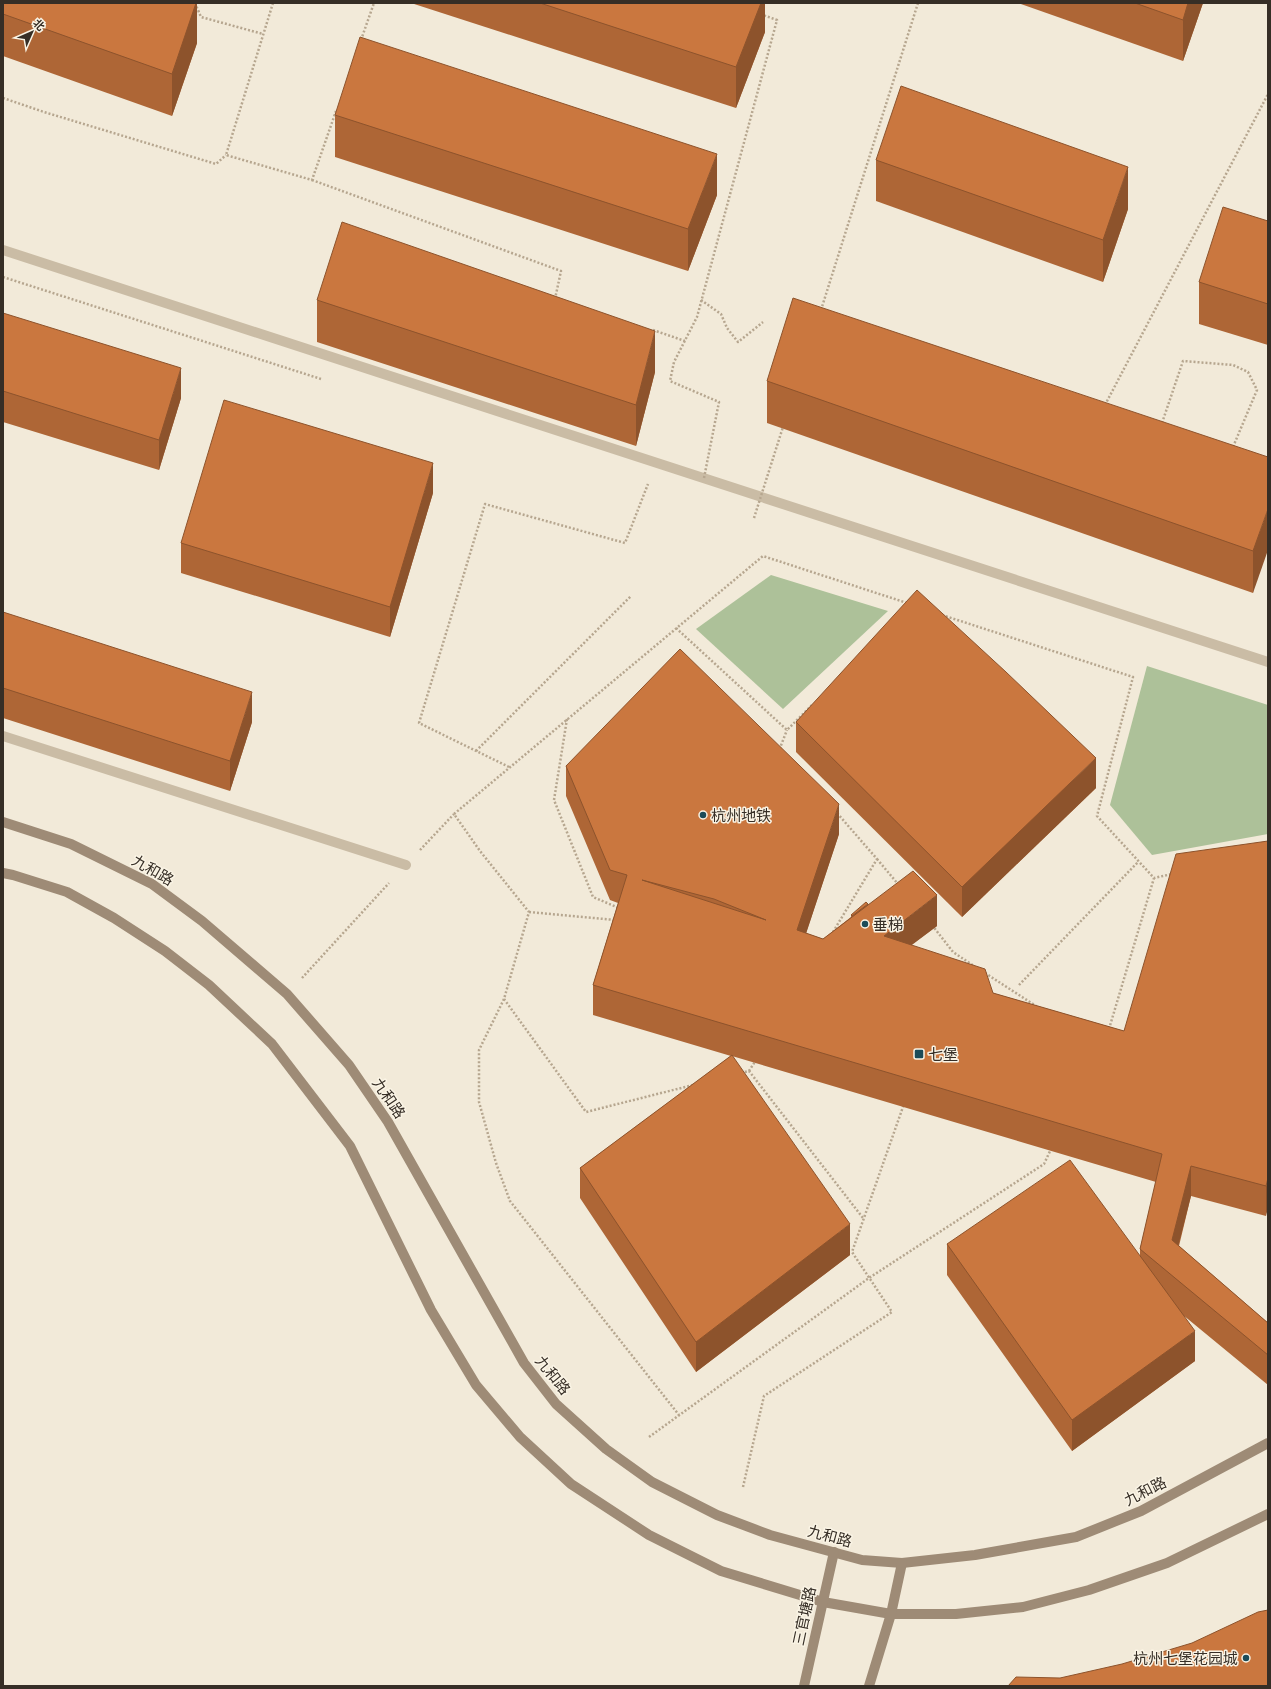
<svg xmlns="http://www.w3.org/2000/svg" width="1271" height="1689" viewBox="0 0 1271 1689" font-family="Mulish,'Noto Sans SC',sans-serif">
<style>
.green{fill:#adc199}
.lines{fill:none;stroke-linecap:round;stroke-linejoin:round}
.path{stroke:#b6a68f;stroke-width:2.5;stroke-dasharray:2 2;stroke-linecap:butt}
.street{stroke:#cabca5;stroke-width:10}
.secondary{stroke:#9e8b76;stroke-width:10}
.path-bridge{stroke:#b6a68f;stroke-width:2.5;stroke-dasharray:2 2;stroke-linecap:butt}
.wall{fill:#ae6636}
.shaded-wall{fill:#8d532c}
.building{fill:#ca773f;stroke:#8d532c;fill-rule:evenodd}
.poi-dot{fill:#1b4b58;stroke:#faf4e5;stroke-width:1.5}
.labels{text-anchor:middle;dominant-baseline:central;stroke-width:3;stroke-linejoin:round;paint-order:stroke}
.poi-label{font-size:15px;fill:#362e26;stroke:#faf4e5;text-anchor:start}
.street-label{font-size:15px;fill:#362e26;stroke:#faf4e5}
</style>
<rect width="100%" height="100%" fill="#f2ead9"/>
<g class="green">
<path d="M771 575 888 611 783 709 696 629Z"/>
<path d="M1147 666 1268 705V834L1152 855 1110 805Z"/>
</g>
<g class="lines">
<g class="path">
<path d="M195 3 201 17 263 34"/>
<path d="M3 98 44 112 216 164 226 155"/>
<path d="M312 180 561 271 555 299"/>
<path d="M3 277 321 379"/>
<path d="M701 300 721 314 727 328 738 342 763 322"/>
<path d="M653 330 685 341"/>
<path d="M1105 405 1268 94"/>
<path d="M1162 423 1183 361 1233 365 1248 372 1257 390 1233 447"/>
<path d="M942 615 1133 677 1097 816 1154 878 1172 874"/>
<path d="M676 628 787 730 812 705"/>
<path d="M567 719 554 800 593 897 619 908"/>
<path d="M781 749 780 748 787 730"/>
<path d="M476 751 631 596"/>
<path d="M509 767 419 723 485 504 625 543 648 484"/>
<path d="M420 850 454 814"/>
<path d="M877 859 898 884"/>
<path d="M529 912 615 920"/>
<path d="M932 925 953 952 974 966"/>
<path d="M833 932 877 859 837 813"/>
<path d="M985 973 1036 1006"/>
<path d="M302 978 389 883"/>
<path d="M1019 985 1138 862"/>
<path d="M504 999 479 1050V1102L496 1163 510 1201 679 1415"/>
<path d="M1109 1029 1154 878"/>
<path d="M749 1071 756 1060"/>
<path d="M741 1073 749 1071 863 1218"/>
<path d="M693 1085 586 1112 504 999 529 912 480 851 454 814 763 556 907 603"/>
<path d="M649 1437 869 1278 1044 1164 1051 1149"/>
<path d="M743 1487 764 1396 892 1312 852 1252 904 1104"/>
</g>
<g class="street">
<path d="M3 250 1268 662"/>
<path d="M3 736 406 865"/>
</g>
<g class="secondary">
<path d="M3 822 71 844 152 884 202 921 287 994 349 1065 388 1122 524 1363 556 1404 606 1449 652 1482 717 1515 770 1535 862 1560 902 1563 975 1555 1076 1537 1141 1511 1268 1443"/>
<path d="M3 873 13 875 67 892 114 918 165 951 209 985 272 1044 350 1146 431 1310 476 1385 520 1437 571 1484 649 1535 721 1571 823 1602 891 1614H956L1023 1607 1089 1590 1167 1563 1268 1514"/>
<path d="M804 1686 834 1552"/>
<path d="M869 1686 891 1614 902 1563"/>
</g>
<g class="path-bridge">
<path d="M273 3 226 155 312 180 336 111"/>
<path d="M361 40 374 3"/>
<path d="M821 310 918 3"/>
<path d="M704 478 719 402 670 381 674 362 697 317 777 20 763 15"/>
<path d="M754 518 783 427"/>
</g>
</g>
<g class="wall">
<path d="M3 3H197V43L172 116 3 56Z"/>
<path d="M411 3H765V32L736 108Z"/>
<path d="M1018 3H1203L1183 61Z"/>
<path d="M335 115 717 195 688 271 335 157Z"/>
<path d="M876 160 1128 209 1103 282 876 201Z"/>
<path d="M1268 221V345L1199 324V282Z"/>
<path d="M317 300 655 372 636 446 317 342Z"/>
<path d="M3 313 181 398 159 470 3 422Z"/>
<path d="M767 381 1268 457 1253 593 767 423Z"/>
<path d="M433 493 390 637 181 573V543Z"/>
<path d="M3 612 252 722 230 791 3 718Z"/>
<path d="M796 722 1096 788 962 917 796 752Z"/>
<path d="M566 766 839 834 806 933 823 939 851 917V915L868 904 937 926 911 945 993 993 1124 1031 1268 841 1266 1216 1191 1196 1179 1246 1268 1323V1385L1183 1315 1195 1361 1072 1451 947 1275V1244L1140 1256V1249L1156 1182 732 1056 850 1255 696 1372 580 1198V1168L731 1056 593 1015V985L618 903 610 900 566 796Z"/>
</g>
<g class="shaded-wall">
<path d="M196 3H197V43L172 116V74Z"/>
<path d="M761 3H765V32L736 108V67Z"/>
<path d="M1188 3H1203L1183 61V20Z"/>
<path d="M717 154V195L688 271V229Z"/>
<path d="M1128 167V209L1103 282V240Z"/>
<path d="M655 331V372L636 446V405Z"/>
<path d="M181 368V398L159 470V440Z"/>
<path d="M433 463V493L390 637V607Z"/>
<path d="M1268 509V550L1253 593V551Z"/>
<path d="M252 692V722L230 791V761Z"/>
<path d="M1096 758V788L962 917V887Z"/>
<path d="M839 804V834L797 961V930Z"/>
<path d="M937 895V926L884 966V936Z"/>
<path d="M1191 1166V1196L1172 1270V1240Z"/>
<path d="M1268 1178V1208L1266 1216V1186Z"/>
<path d="M850 1224V1255L696 1372V1342Z"/>
<path d="M1195 1331V1361L1072 1451V1420Z"/>
</g>
<g class="building">
<path d="M3 3H196L172 74 3 14Z"/>
<path d="M540 3H761L736 67Z"/>
<path d="M1135 3H1188L1183 20Z"/>
<path d="M360 37 717 154 688 229 335 115Z"/>
<path d="M901 86 1128 167 1103 240 876 160Z"/>
<path d="M1223 207 1268 221V304L1199 282Z"/>
<path d="M342 222 655 331 636 405 317 300Z"/>
<path d="M793 298 1268 457V509L1253 551 767 381Z"/>
<path d="M3 313 181 368 159 440 3 391Z"/>
<path d="M224 400 433 463 390 607 181 543Z"/>
<path d="M917 590 1006 672 1096 758 962 887 796 722Z"/>
<path d="M3 612 252 692 230 761 3 688Z"/>
<path d="M680 649 839 804 797 930 823 939 913 871 937 895 884 936 985 969 993 993 1124 1031 1176 854 1268 841V1178L1266 1186 1191 1166 1172 1240 1268 1323V1355L1140 1249 1162 1154 593 985 627 875 610 870 566 766ZM642 880 714 899 766 920Z"/>
<path d="M866 902 868 904 852 916 851 915Z"/>
<path d="M732 1055 850 1224 696 1342 580 1168Z"/>
<path d="M1070 1160 1195 1331 1072 1420 947 1244Z"/>
<path d="M1268 1610V1686H1008L1016 1677 1060 1678 1122 1664 1192 1643 1258 1612Z"/>
</g>
<g class="poi-dot">
<circle cx="703" cy="815" r="4"/>
<circle cx="865" cy="924" r="4"/>
<rect x="914" y="1049" width="10" height="10" rx="2"/>
<circle cx="1246" cy="1658" r="4"/>
</g>
<g class="labels">
<g class="poi-label">
<text x="711" y="815">杭州地铁</text>
<text x="873" y="924">垂梯</text>
<text x="928" y="1054">七堡</text>
<text x="1238" y="1658" text-anchor="end">杭州七堡花园城</text>
</g>
<g class="street-label">
<text transform="translate(153 870) rotate(30)">九和路</text>
<text transform="translate(389 1098) rotate(56)">九和路</text>
<text transform="translate(553 1375) rotate(51)">九和路</text>
<text transform="translate(1145 1491) rotate(-27)">九和路</text>
<text transform="translate(830 1536) rotate(15)">九和路</text>
<text transform="translate(804 1616) rotate(-78)">三官塘路</text>
</g>
</g>
<rect width="1271" height="1689" fill="none" stroke="#362e26" stroke-width="8"/>
<g transform="translate(32 32) rotate(45)" stroke="#faf4e5" stroke-width="3" paint-order="stroke">
<path d="M0-3L7 15L0 10L-7 15Z" fill="#362e26"/>
<text y="-6" font-size="11" font-weight="bold" text-anchor="middle" fill="#362e26">北</text>
</g>
</svg>
